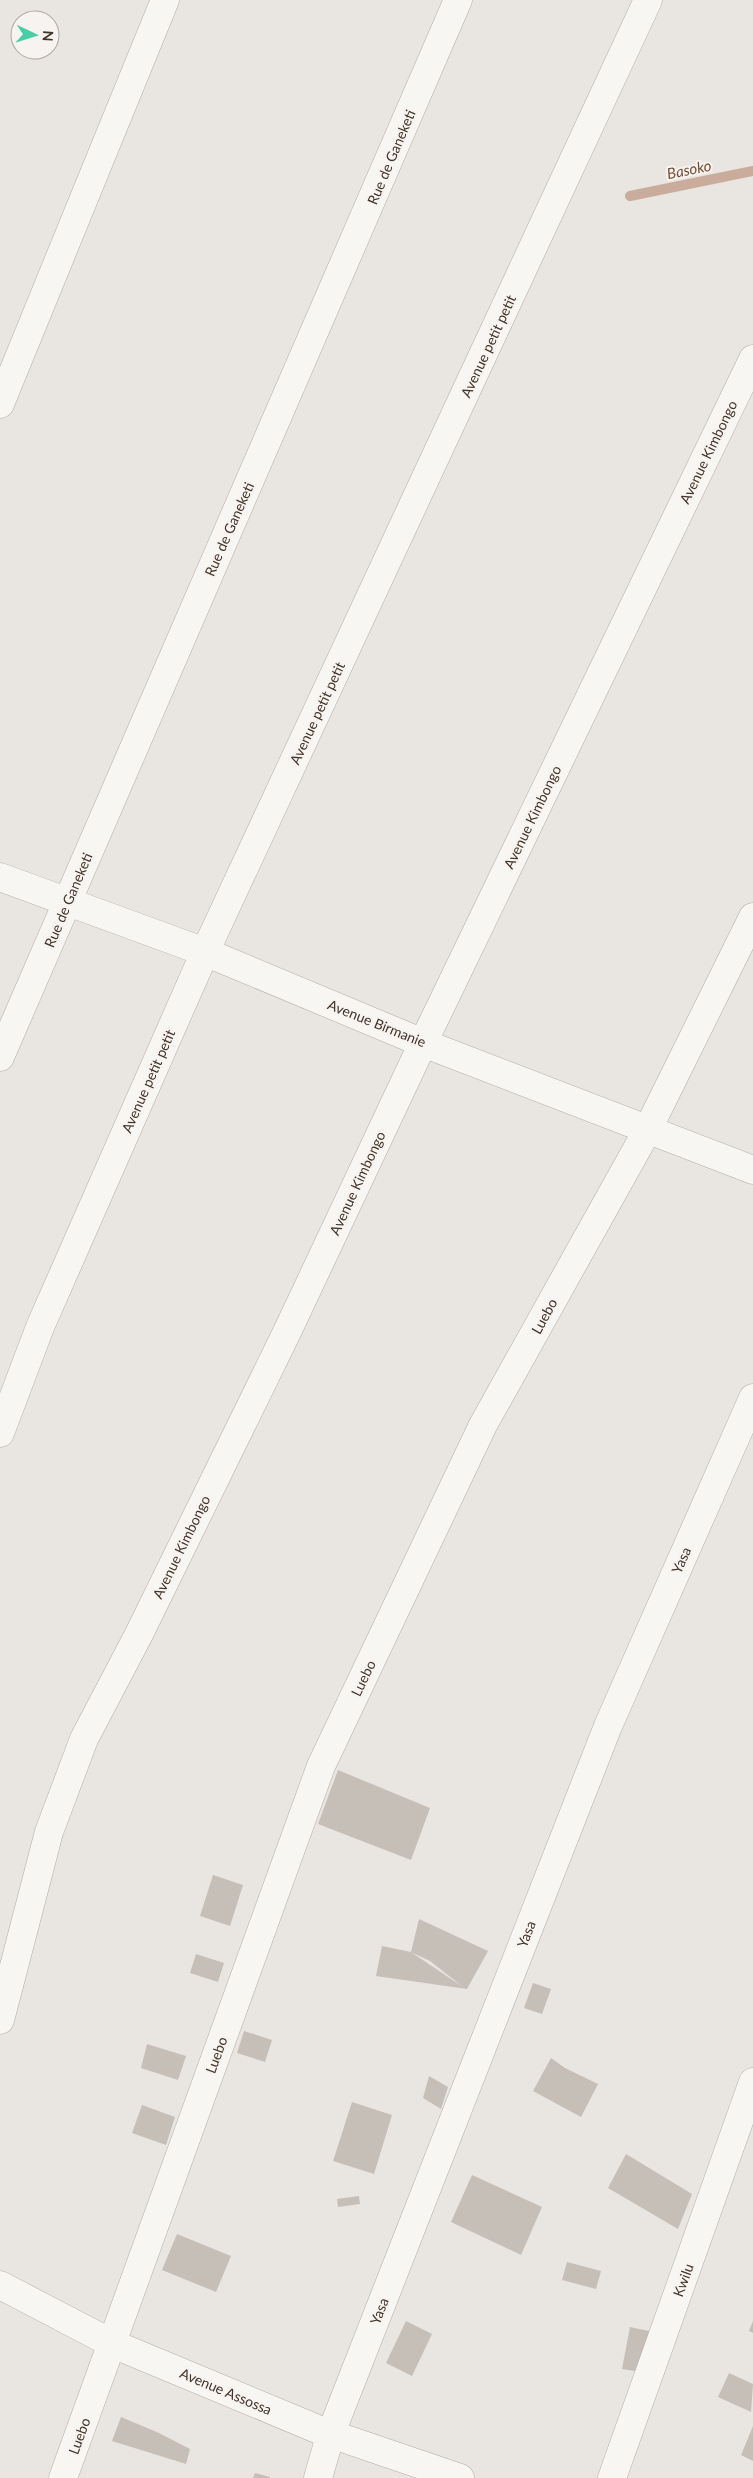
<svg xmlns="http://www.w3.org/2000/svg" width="753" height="2478" viewBox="0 0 753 2478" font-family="Lato,sans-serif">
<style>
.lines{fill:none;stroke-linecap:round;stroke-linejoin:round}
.stream{stroke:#caac9c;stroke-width:10}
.building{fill:#c6bfb8}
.minor-casing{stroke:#b3aca6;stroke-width:29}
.minor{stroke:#f8f6f3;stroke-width:28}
.labels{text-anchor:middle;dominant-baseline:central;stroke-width:4;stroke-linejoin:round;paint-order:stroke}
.street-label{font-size:14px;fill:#413429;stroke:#f7f3f0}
.water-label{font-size:15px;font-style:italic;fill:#754d33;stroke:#f7f3f0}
</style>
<rect width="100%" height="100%" fill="#e9e5e1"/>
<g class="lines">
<path class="stream" d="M630 196 753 171"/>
</g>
<g class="building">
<path d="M338 1770 430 1808 411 1860 318 1824Z"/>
<path d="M213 1875 243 1885 230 1926 200 1916Z"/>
<path d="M419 1919 488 1951 467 1989 376 1976 382 1946 411 1952 463 1987 430 1961 411 1952Z"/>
<path d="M196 1954 224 1963 218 1982 190 1973Z"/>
<path d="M533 1983 551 1989 542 2014 524 2008Z"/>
<path d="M244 2031 272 2040 265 2062 237 2053Z"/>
<path d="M147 2044 186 2056 178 2080 141 2068Z"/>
<path d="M551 2058 565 2068 598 2084 581 2117 533 2091Z"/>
<path d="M429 2076 448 2087 441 2109 423 2098Z"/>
<path d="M352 2102 392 2115 374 2174 333 2161Z"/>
<path d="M142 2105 175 2117 166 2145 132 2133Z"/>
<path d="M626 2154 692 2194 678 2229 608 2188Z"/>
<path d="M472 2175 542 2207 521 2255 451 2222Z"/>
<path d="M359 2196 360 2204 338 2207 337 2199Z"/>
<path d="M177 2234 231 2256 216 2292 162 2270Z"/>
<path d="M567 2262 601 2271 596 2289 562 2280Z"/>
<path d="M406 2321 432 2334 412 2376 386 2363Z"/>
<path d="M753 2321V2333L749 2331Z"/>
<path d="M630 2327 649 2331 641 2372 622 2369Z"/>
<path d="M729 2373 753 2384 751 2412 718 2397Z"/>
<path d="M121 2417 159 2433 190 2449 186 2464 112 2441Z"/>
<path d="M753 2426V2461L741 2455Z"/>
<path d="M255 2473 270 2477V2478H253Z"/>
</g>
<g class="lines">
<defs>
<g id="minor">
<path d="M0 404 165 0"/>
<path d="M0 877 205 952 423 1043 753 1170"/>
<path d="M0 1057 458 0"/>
<path d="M0 1433 40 1327 205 952 648 0"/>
<path d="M0 2020 49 1832 84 1739 139 1634 287 1332 423 1043 753 359"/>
<path d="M0 2285 113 2344 322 2431 460 2478"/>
<path d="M63 2478 321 1766 483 1425 647 1131 753 917"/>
<path d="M318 2478 331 2433 608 1726 753 1398"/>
<path d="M612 2478 753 2082"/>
</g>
</defs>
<use href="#minor" class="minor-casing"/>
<use href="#minor" class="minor"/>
</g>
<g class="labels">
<g class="street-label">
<text transform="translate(391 157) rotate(-67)">Rue de Ganeketi</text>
<text transform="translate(488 346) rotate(-65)">Avenue petit petit</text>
<text transform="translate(708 452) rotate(-64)">Avenue Kimbongo</text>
<text transform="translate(229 529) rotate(-66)">Rue de Ganeketi</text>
<text transform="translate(317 713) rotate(-65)">Avenue petit petit</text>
<text transform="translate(532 817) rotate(-64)">Avenue Kimbongo</text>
<text transform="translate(68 900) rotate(-67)">Rue de Ganeketi</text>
<text transform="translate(377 1023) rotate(22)">Avenue Birmanie</text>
<text transform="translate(148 1081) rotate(-66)">Avenue petit petit</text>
<text transform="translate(357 1183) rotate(-65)">Avenue Kimbongo</text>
<text transform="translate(544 1316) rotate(-61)">Luebo</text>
<text transform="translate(181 1547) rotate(-64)">Avenue Kimbongo</text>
<text transform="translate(681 1560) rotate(-66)">Yasa</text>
<text transform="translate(363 1678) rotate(-64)">Luebo</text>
<text transform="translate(526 1934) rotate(-69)">Yasa</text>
<text transform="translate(216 2055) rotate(-70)">Luebo</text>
<text transform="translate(683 2280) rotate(-70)">Kwilu</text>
<text transform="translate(379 2311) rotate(-69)">Yasa</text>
<text transform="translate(226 2391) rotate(23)">Avenue Assossa</text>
<text transform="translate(79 2436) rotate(-70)">Luebo</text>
</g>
<g class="water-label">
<text transform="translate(689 169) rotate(-11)">Basoko</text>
</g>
</g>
<g transform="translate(35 35) rotate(94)"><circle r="24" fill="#f7f3f0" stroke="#aea7a0"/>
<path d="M0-4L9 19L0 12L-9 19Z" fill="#46cea4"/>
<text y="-8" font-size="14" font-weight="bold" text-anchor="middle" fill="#413429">N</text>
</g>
</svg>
